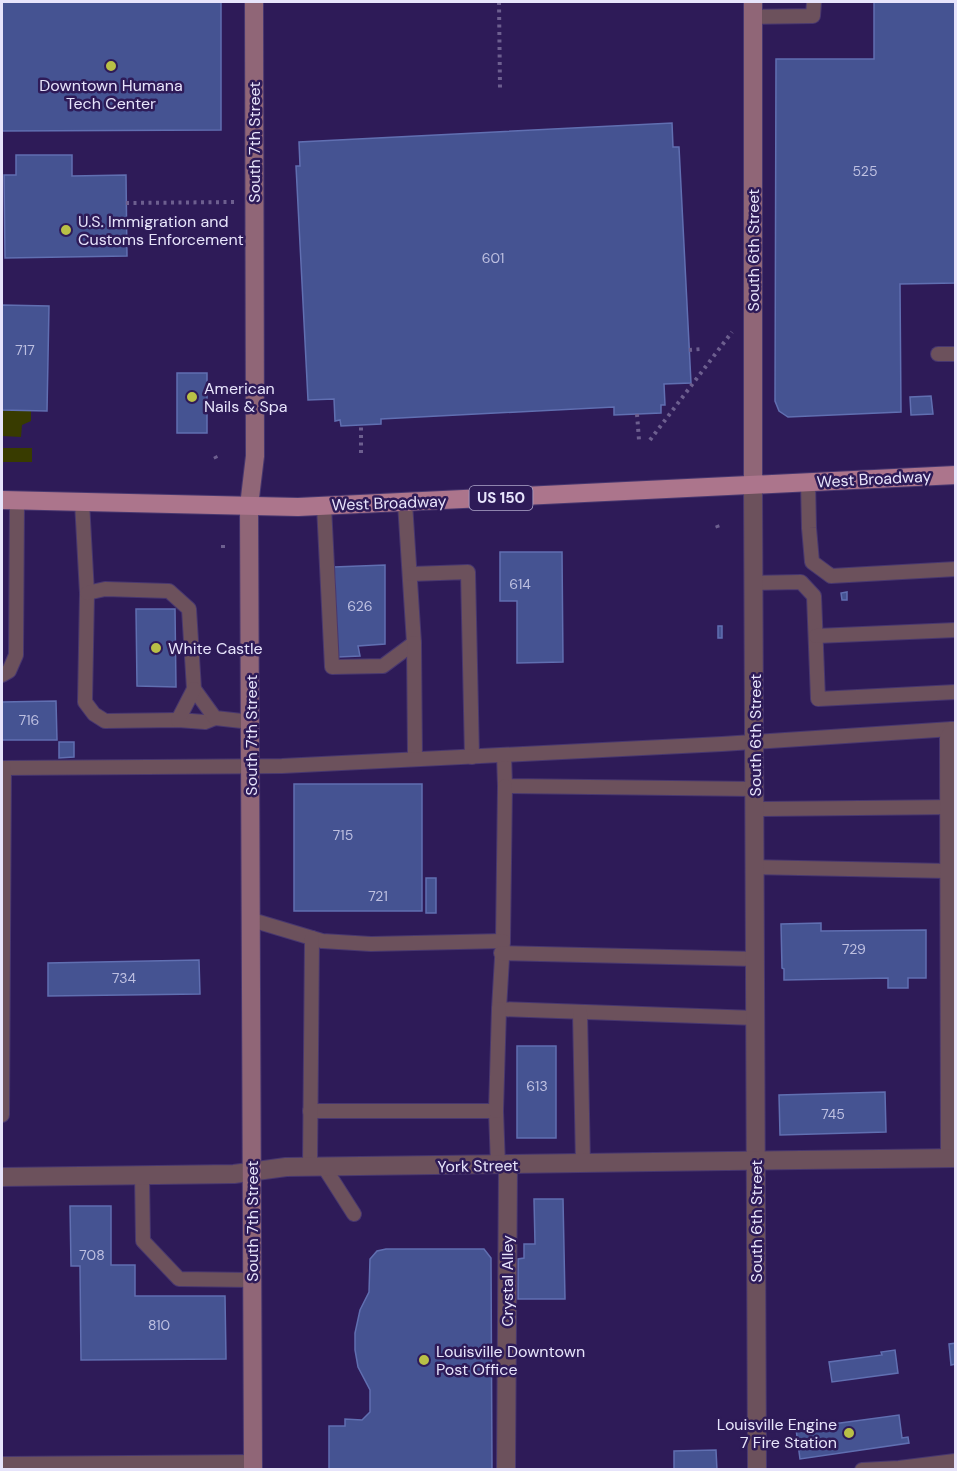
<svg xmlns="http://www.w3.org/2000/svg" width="957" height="1471" viewBox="0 0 957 1471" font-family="'DM Sans',sans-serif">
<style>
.green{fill:#383b00}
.building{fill:#455392;stroke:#606fb1;stroke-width:1.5}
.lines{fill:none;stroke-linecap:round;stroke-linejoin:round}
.lane-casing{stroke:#48376f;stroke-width:16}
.street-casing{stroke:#48376f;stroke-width:20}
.secondary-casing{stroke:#48376f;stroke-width:20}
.primary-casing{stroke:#48376f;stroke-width:20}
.path{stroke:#6d5f8f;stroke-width:4;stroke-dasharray:3 4.5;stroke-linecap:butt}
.lane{stroke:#6c515c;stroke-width:14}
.street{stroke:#6c515c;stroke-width:18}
.secondary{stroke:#906677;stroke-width:18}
.primary{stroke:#ac758c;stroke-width:18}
.poi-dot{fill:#b9c046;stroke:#2e1b58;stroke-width:2}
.labels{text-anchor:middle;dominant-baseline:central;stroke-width:5;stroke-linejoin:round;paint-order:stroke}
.number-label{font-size:14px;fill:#bec0e1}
.shield{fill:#2e1b58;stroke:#b0a8ca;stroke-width:1.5}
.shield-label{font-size:15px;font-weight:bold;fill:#e7e4fb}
.poi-label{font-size:16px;fill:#e7e4fb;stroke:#2e1b58;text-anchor:start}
.street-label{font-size:16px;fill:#e7e4fb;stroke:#2e1b58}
</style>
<rect width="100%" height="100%" fill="#2e1b58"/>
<g class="green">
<path d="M2 410H31V421L22 425 21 437 2 436Z"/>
<rect x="2" y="448" width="30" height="14"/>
</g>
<g class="building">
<path d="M2 2H221V130L2 131Z"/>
<path d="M874 2H956V283L900 284 901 412 788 417 779 411 775 401 776 59H874Z"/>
<path d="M672 123 673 147H679L691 383 664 384 665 405H661V413L614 415V407L381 419V424L341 426 340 420 335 421 334 399 308 400 296 166H300L299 142Z"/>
<path d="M16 155H72V176L126 175 127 256 5 258 4 175H16Z"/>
<path d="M2 305 49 306 47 411 2 410Z"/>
<rect x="177" y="373" width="30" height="60"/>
<path d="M931 396 933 414 911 415 910 397Z"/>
<path d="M500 552H562L563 662 517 663V601H500Z"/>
<path d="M385 565V644L358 646 360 656 338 657 334 567Z"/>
<path d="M847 592V600H842L841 593Z"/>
<path d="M136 609H175L176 687 137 686Z"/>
<rect x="718" y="626" width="4" height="12"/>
<path d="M56 701 57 740H2V702Z"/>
<path d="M59 742H74V757L59 758Z"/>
<rect x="294" y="784" width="128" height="127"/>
<rect x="426" y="878" width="10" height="35"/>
<path d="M821 923V931L926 930V978H908V988H888V978L784 980V969L782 968 781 924Z"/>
<path d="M199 960 200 994 48 996V963Z"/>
<rect x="517" y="1046" width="39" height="92"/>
<path d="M885 1092 886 1132 780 1135 779 1095Z"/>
<path d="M534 1199H563L565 1299H518V1259L524 1258V1244H535Z"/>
<path d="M70 1206H111V1265H135V1296H225L226 1359 81 1360 80 1266H71Z"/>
<path d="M386 1249H484L491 1258 492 1470H329V1426H345V1419L362 1420 370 1412V1390L358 1367 355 1350V1333L360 1310 369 1292 370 1259 377 1251Z"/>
<path d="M956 1343V1364L951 1365 949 1344Z"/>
<path d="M895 1350 898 1373 832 1382 829 1362 882 1355 881 1352Z"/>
<path d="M899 1415 902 1438 908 1437 909 1443 800 1459 796 1429Z"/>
<path d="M716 1450 717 1470H674V1451Z"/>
</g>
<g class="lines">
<defs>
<g id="lane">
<path d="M753 17 813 16 814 2"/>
<path d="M938 354H956"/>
<path d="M808 482 809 528 812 562 831 576 956 569"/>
<path d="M82 502 87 593 85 702 94 714 105 721 178 720 205 722 215 718"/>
<path d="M324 506 332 667 383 666 414 643 405 503"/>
<path d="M411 574 468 572 472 757"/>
<path d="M754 583 801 582 814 596 818 699 956 692"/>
<path d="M87 593 105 589 169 591 189 609 194 689 215 718 251 722"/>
<path d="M816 636 956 630"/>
<path d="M414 643 415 759"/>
<path d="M2 675 9 671 16 655 17 500"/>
<path d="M178 720 194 689"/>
<path d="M504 755 505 786 755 789"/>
<path d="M2 768 282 766 722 744 952 729"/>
<path d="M505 786 503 941 499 1009 756 1018"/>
<path d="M755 809 956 807"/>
<path d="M755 867 948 871"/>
<path d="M252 920 322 941 371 944 503 941"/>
<path d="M501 953 756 959"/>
<path d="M580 1012 583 1164"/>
<path d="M310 1111H496L498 1166"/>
<path d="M496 1111 499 1009"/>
<path d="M2 1115 4 768"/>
<path d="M948 1158 947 738 952 729H956"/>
<path d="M310 1167 312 938"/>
<path d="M324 1167 354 1214"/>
<path d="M142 1175 143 1241 179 1279 252 1280"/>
<path d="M862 1470 899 1468 955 1461"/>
</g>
<g id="street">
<path d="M753 484 757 1470"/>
<path d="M2 1177 234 1174 286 1167 956 1158"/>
<path d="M2 1466 253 1464"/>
<path d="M506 1470 508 1165"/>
</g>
<g id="secondary">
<path d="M753 2V484"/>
<path d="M253 1470 249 506 255 456 254 2"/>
</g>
<path id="primary" d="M2 500 298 507 956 475"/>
</defs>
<use href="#lane" class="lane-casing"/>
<use href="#street" class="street-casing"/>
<use href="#secondary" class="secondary-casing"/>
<use href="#primary" class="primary-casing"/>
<g class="path">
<path d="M499 2 500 88"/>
<path d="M126 203 237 202"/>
<path d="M689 350 701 349"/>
<path d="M637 414 639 440"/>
<path d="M650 440 732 332"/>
<path d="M361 453V426"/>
<path d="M215 456 218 462"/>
<path d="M717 525 719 531"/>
<path d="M223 545V550"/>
</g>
<use href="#lane" class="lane"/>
<use href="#street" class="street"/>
<use href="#secondary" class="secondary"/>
<use href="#primary" class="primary"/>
</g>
<g class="poi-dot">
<circle cx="111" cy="66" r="6"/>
<circle cx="66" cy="230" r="6"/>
<circle cx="192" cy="397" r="6"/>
<circle cx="156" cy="648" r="6"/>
<circle cx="424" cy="1360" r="6"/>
<circle cx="849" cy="1433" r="6"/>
</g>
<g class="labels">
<g class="number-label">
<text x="865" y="171">525</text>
<text x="493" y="258">601</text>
<text x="25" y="350">717</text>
<text x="520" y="584">614</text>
<text x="360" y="606">626</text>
<text x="29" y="720">716</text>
<text x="343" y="835">715</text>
<text x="378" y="896">721</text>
<text x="854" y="949">729</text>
<text x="124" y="978">734</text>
<text x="537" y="1086">613</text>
<text x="833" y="1114">745</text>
<text x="92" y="1255">708</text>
<text x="159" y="1325">810</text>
</g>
<rect class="shield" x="469.5" y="486" width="63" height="24" rx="4.5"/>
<g class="shield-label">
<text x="501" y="498">US 150</text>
</g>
<g class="poi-label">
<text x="111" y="85" text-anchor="middle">Downtown Humana<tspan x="111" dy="18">Tech Center</tspan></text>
<text x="78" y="221">U.S. Immigration and<tspan x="78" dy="18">Customs Enforcement</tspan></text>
<text x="204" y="388">American<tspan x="204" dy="18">Nails &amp; Spa</tspan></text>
<text x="168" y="648">White Castle</text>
<text x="436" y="1351">Louisville Downtown<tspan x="436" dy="18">Post Office</tspan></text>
<text x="837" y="1424" text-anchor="end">Louisville Engine<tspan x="837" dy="18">7 Fire Station</tspan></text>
</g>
<g class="street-label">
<text transform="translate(254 142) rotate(-90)">South 7th Street</text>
<text transform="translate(753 250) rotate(-90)">South 6th Street</text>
<text transform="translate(874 479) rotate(-3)">West Broadway</text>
<text transform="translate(389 503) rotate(-2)">West Broadway</text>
<text transform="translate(251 735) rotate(-90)">South 7th Street</text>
<text transform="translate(755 735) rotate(-90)">South 6th Street</text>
<text transform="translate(478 1166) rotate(-1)">York Street</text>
<text transform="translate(252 1221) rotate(-90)">South 7th Street</text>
<text transform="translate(756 1221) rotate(-90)">South 6th Street</text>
<text transform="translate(507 1281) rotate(-90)">Crystal Alley</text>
</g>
</g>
<rect width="957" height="1471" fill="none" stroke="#e7e4fb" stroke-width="6"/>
</svg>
